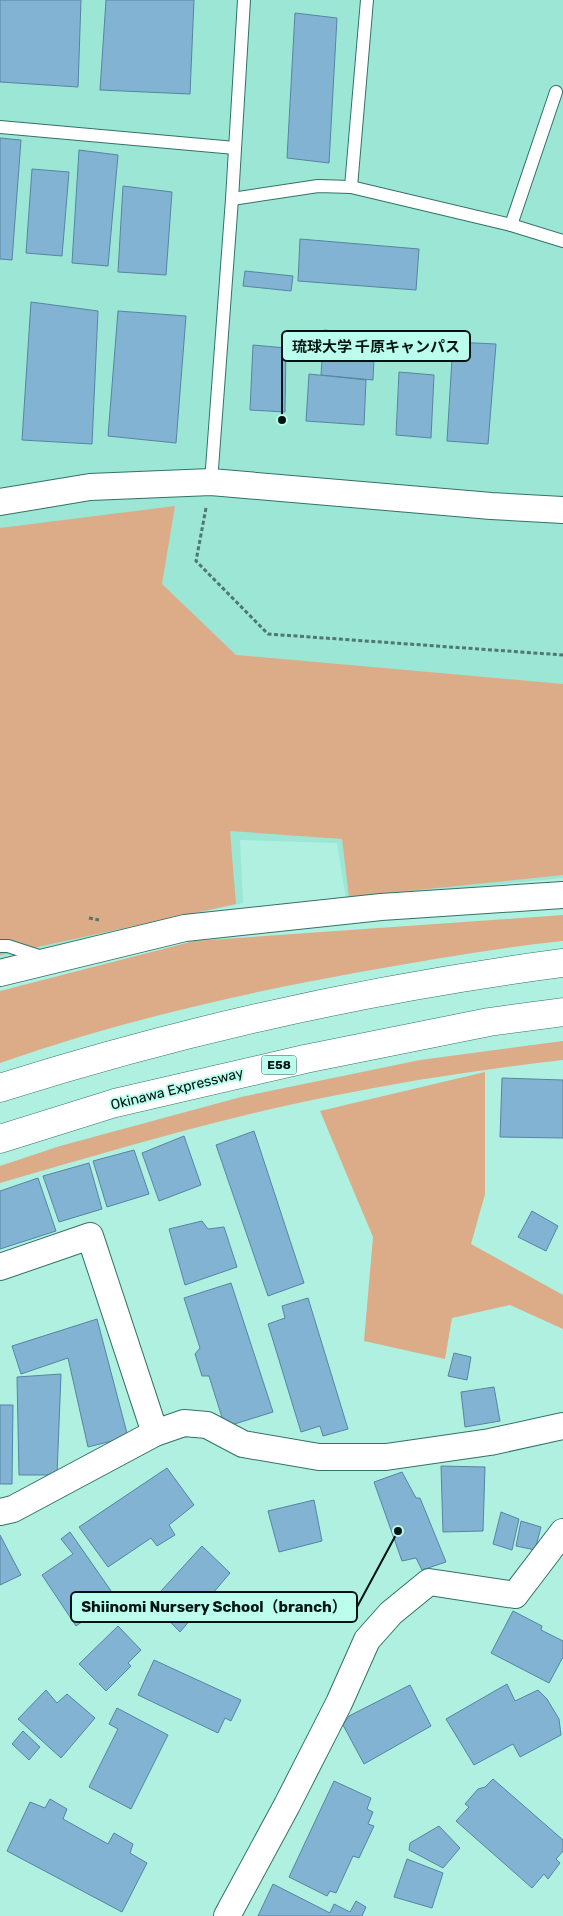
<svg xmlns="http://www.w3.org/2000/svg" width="563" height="1916" viewBox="0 0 563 1916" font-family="Rubik,'Noto Sans JP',sans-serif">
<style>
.built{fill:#9be6d4}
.green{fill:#dcac88}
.building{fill:#82b3d2;stroke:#5685a3}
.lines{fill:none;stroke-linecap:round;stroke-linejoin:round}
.service-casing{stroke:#337265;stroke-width:14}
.minor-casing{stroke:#337265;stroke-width:28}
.motorway-casing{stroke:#337265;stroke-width:29}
.path{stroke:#4f786f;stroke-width:3;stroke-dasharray:4 2.5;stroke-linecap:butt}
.service{stroke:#fff;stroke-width:12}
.minor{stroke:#fff;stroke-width:26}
.motorway{stroke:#fff;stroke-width:28}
.labels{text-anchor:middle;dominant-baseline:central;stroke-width:4;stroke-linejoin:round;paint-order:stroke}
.shield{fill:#bcfeee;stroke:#385b53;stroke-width:1}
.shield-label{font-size:12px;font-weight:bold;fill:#001511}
.street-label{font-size:14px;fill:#001511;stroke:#bcfeee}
.leader{fill:none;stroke:#001511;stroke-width:2}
.callout-dot{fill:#001511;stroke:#bcfeee;stroke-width:2}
.callout{fill:#bcfeee;stroke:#001511;stroke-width:2}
.callout-label{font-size:15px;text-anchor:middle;font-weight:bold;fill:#001511}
</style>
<rect width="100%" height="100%" fill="#aff0e1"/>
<path class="built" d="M0 0H563V878L346 899 337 843 240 840 243 903 0 959Z"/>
<g class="green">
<path d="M175 506 162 584 236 655 563 684V875L349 897 342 839 230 831 236 904 0 955V528Z"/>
<path d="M563 915V941C495 948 428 960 360 972 238 994 117 1022 0 1063V991L194 941Z"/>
<path d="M563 1041V1060C484 1069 405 1081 327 1097 216 1119 108 1152 0 1183V1166L60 1146 241 1097 420 1060Z"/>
<path d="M485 1072V1194L471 1244 563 1295V1329L510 1305 452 1318 445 1359 364 1341 373 1237 320 1111Z"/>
</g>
<g class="building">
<path d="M0 0H81L78 87 0 82Z"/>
<path d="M106 0H194L190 94 100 90Z"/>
<path d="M295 13 337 18 329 163 287 158Z"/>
<path d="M0 138 21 140 12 260 0 259Z"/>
<path d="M79 150 118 155 108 266 72 263Z"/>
<path d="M32 169 69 172 62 256 26 253Z"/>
<path d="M123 186 172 192 166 275 118 272Z"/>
<path d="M300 239 419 249 416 290 298 281Z"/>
<path d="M245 271 293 276 291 291 243 286Z"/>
<path d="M31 302 98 311 92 444 22 440Z"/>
<path d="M118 311 186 316 176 443 108 436Z"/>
<path d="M324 330 375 335 373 380 321 375Z"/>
<path d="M453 342 496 344 488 444 447 441Z"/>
<path d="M253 345 286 348 285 412 250 410Z"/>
<path d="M399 372 434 375 431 438 396 435Z"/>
<path d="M309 374 366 380 364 425 306 421Z"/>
<path d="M502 1078 563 1080V1138L500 1137Z"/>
<path d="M254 1131 304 1283 268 1296 216 1145Z"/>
<path d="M184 1136 201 1185 159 1201 142 1153Z"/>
<path d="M134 1150 149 1194 107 1207 93 1161Z"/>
<path d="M89 1163 102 1209 59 1222 43 1176Z"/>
<path d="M38 1178 56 1231 0 1249V1191Z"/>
<path d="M532 1211 558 1226 546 1251 518 1237Z"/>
<path d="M202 1221 208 1229 224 1227 237 1267 185 1285 169 1229Z"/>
<path d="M231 1283 273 1412 225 1427 209 1376H202L195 1354 200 1348 184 1298Z"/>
<path d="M308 1298 348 1429 323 1436 320 1426 301 1432 268 1324 285 1318 282 1306Z"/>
<path d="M97 1319 128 1437 88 1447 68 1358 21 1374 12 1346Z"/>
<path d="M454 1353 471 1357 467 1380 448 1376Z"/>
<path d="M61 1374 57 1475H19L17 1377Z"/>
<path d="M494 1387 500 1421 465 1427 461 1392Z"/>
<path d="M0 1405H13L12 1484H0Z"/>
<path d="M441 1466 485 1467 483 1531 443 1532Z"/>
<path d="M167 1468 194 1505 169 1525 175 1535 157 1546 151 1538 108 1567 79 1527Z"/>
<path d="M402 1472 416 1498H420L446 1562 422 1570 416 1558 402 1561 374 1482Z"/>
<path d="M314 1500 322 1541 279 1552 268 1511Z"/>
<path d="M501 1512 519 1519 512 1550 493 1544Z"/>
<path d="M521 1521 541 1527 535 1550 516 1546Z"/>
<path d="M70 1532 116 1598 76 1626 42 1575 73 1554 61 1539Z"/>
<path d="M0 1535 21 1575 0 1585Z"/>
<path d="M202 1546 230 1573 180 1632 151 1602Z"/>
<path d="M513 1611 542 1626 541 1630 563 1641V1657L549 1683 491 1653Z"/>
<path d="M118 1626 141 1650 128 1663 131 1666 106 1691 79 1664Z"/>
<path d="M154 1660 241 1700 231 1721 225 1718 218 1733 138 1695Z"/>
<path d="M507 1684 515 1701 538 1690 547 1699 559 1719 561 1735 520 1757 513 1744 474 1765 446 1719Z"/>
<path d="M410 1685 431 1726 364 1764 343 1725 349 1716Z"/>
<path d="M46 1690 57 1703 67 1694 95 1718 61 1758 18 1719Z"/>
<path d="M117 1708 168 1735 131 1809 89 1787 118 1729 109 1724Z"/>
<path d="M23 1731 40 1747 29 1760 12 1744Z"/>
<path d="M493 1779 563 1840V1851L556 1859 560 1863 548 1879 544 1874 532 1888 456 1821 469 1807 465 1804 478 1789 485 1787Z"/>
<path d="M334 1781 371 1798 367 1809 373 1812 368 1824 374 1826 359 1858 353 1856 336 1893 330 1891 327 1896 289 1877Z"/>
<path d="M50 1799 67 1809 63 1819 108 1844 114 1833 133 1844 130 1853 147 1863 122 1912 7 1851 30 1802 45 1808Z"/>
<path d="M439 1826 460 1848 443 1868 409 1850 410 1843Z"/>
<path d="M407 1859 443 1873 432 1908 394 1897Z"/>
<path d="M273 1884 330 1913 334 1904 350 1912 356 1901 366 1907 362 1916H258Z"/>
</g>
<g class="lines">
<defs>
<g id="service">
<path d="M0 127 235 148"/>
<path d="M351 187 367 0"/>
<path d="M232 199 318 186 351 187 511 225 563 241"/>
<path d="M511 225 556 92"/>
<path d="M211 482 232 199 244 0"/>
<path d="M0 946H8L45 958"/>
</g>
<g id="minor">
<path d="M0 502 90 487 211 482 491 506 563 510"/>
<path d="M0 973 185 928 381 907 563 895"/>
<path d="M0 1267 90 1236 155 1433"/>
<path d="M0 1512 13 1509 155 1433 184 1423 207 1425 243 1444 319 1457H386L490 1442 563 1426"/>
<path d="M227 1916 287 1805 339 1703 367 1640 391 1613 429 1582 515 1595 563 1532"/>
</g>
<g id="motorway">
<path d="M0 1088C183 1030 372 988 563 963"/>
<path d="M0 1139 115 1103 305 1059 489 1022 563 1012"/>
</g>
</defs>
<use href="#service" class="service-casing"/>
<use href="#minor" class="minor-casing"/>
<use href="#motorway" class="motorway-casing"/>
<g class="path">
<path d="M206 508 196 561 268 634 563 655"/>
<path d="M89 918 99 920"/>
</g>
<use href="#service" class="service"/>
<use href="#minor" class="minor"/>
<use href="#motorway" class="motorway"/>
</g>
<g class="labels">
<rect class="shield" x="261.5" y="1055.5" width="35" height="19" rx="4"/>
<g class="shield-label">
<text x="279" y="1065">E58</text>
</g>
<g class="street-label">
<text transform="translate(177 1089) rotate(-14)">Okinawa Expressway</text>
</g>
</g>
<path class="leader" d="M282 420L282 346M398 1531L357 1607"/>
<g class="callout-dot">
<circle cx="282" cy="420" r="5"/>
<circle cx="398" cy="1531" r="5"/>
</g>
<g class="callout">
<rect x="282" y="331" width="188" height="30" rx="5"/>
<rect x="71" y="1592" width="286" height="30" rx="5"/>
</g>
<g class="callout-label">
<text x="376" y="352">琉球大学 千原キャンパス</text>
<text x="214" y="1612">Shiinomi Nursery School（branch）</text>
</g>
</svg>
